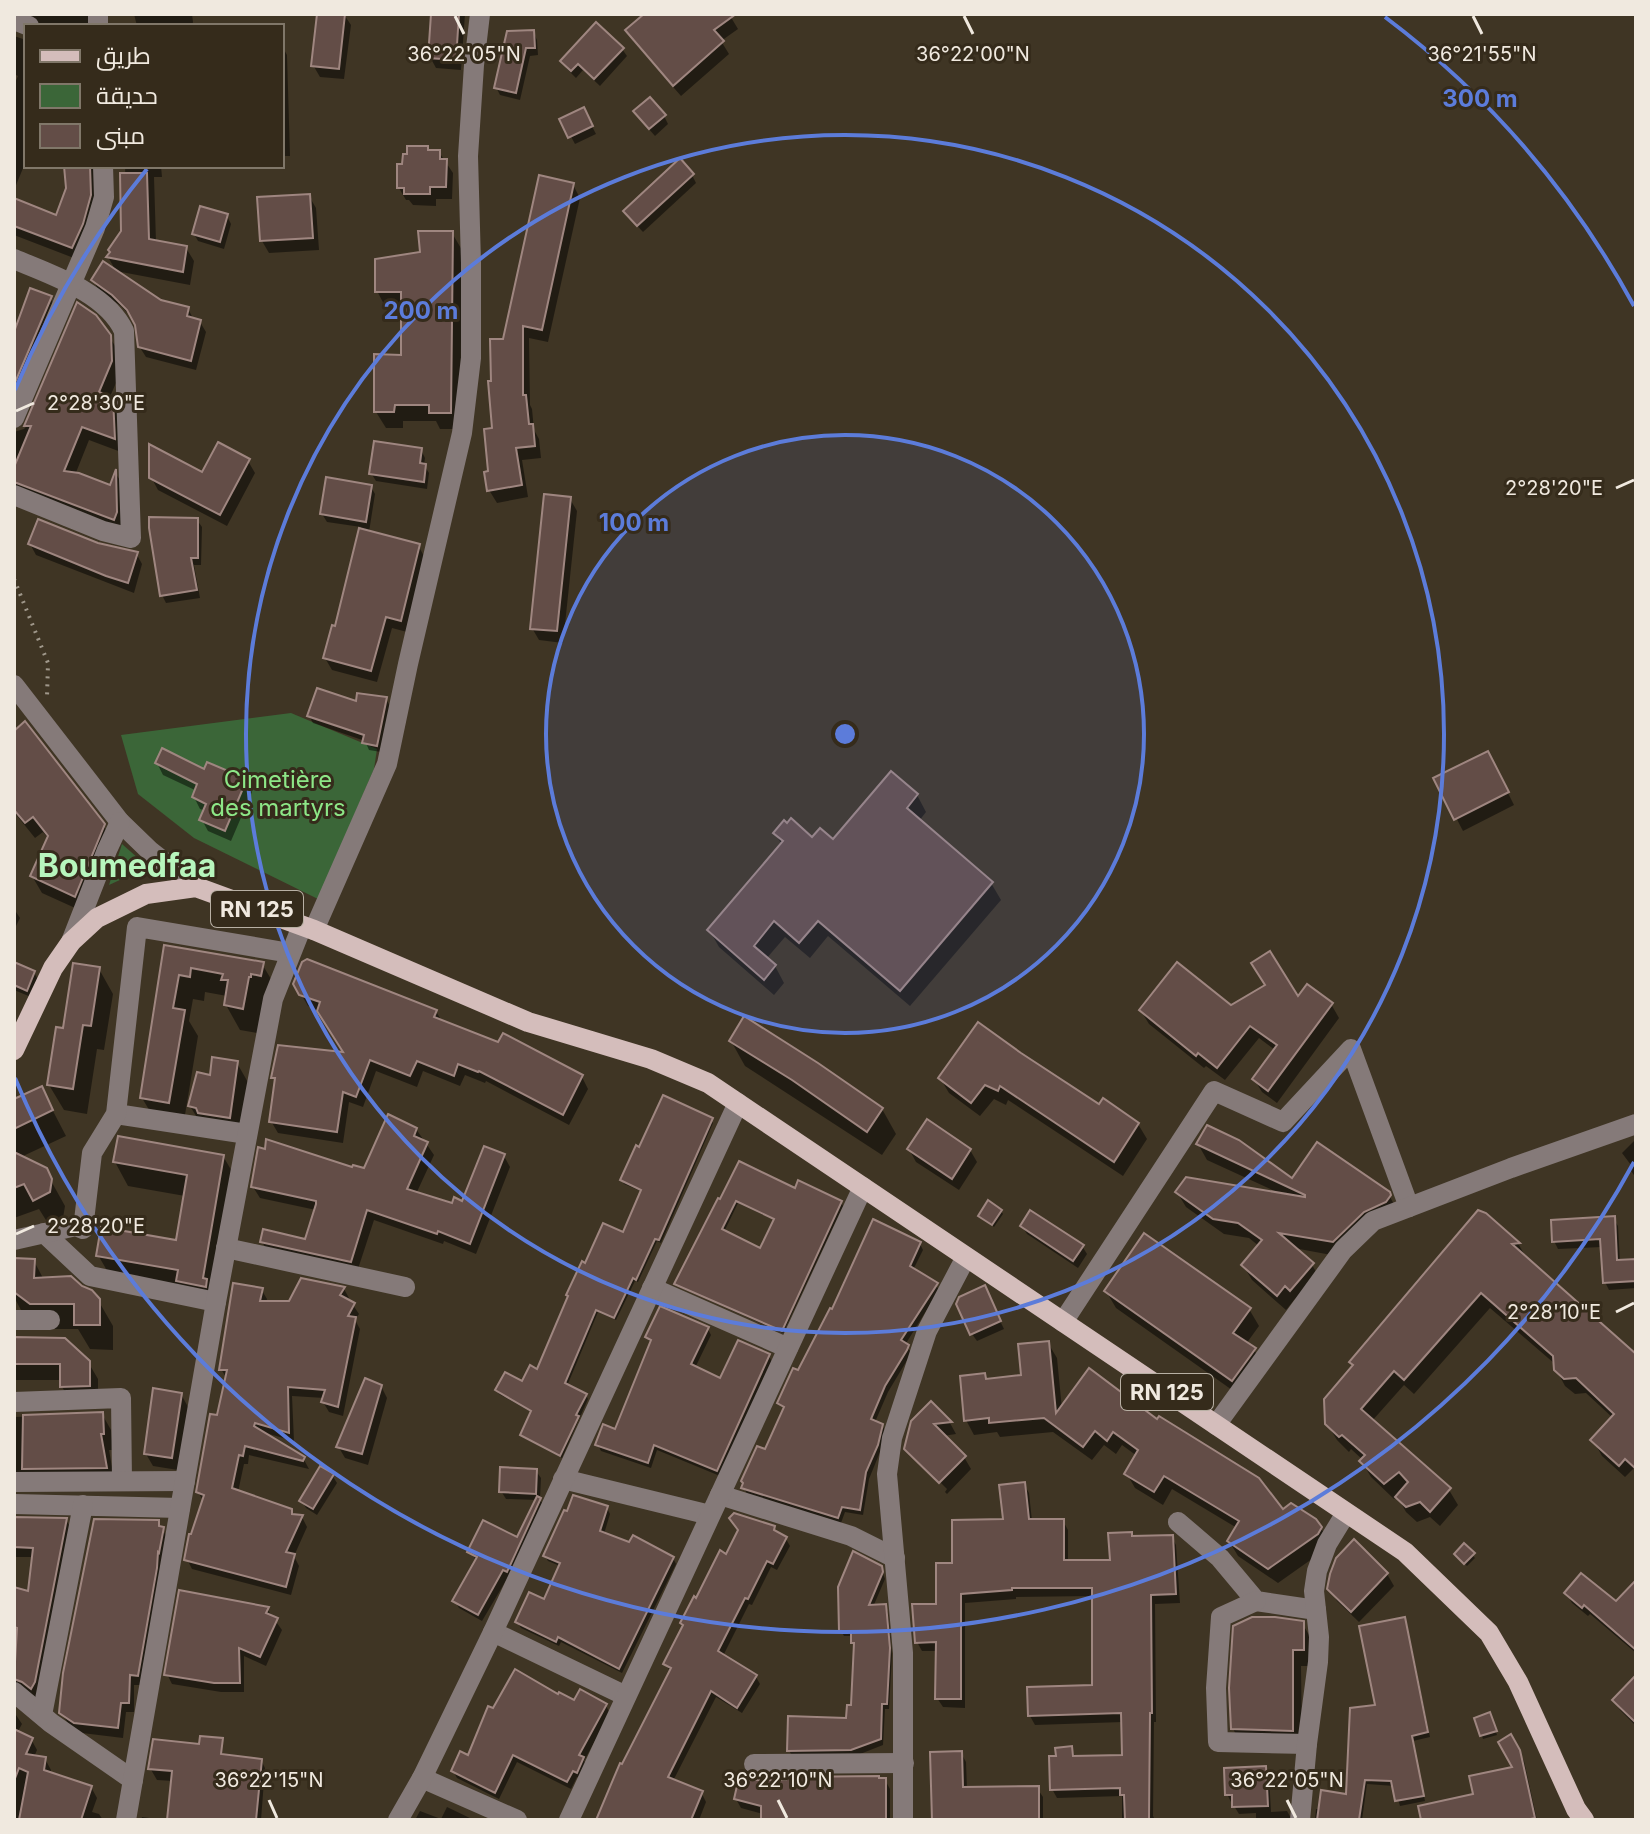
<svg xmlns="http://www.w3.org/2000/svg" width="1650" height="1834" viewBox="0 0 1650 1834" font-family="Inter,Cairo,sans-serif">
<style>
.green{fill:#3b6638}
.shadow{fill:#0007;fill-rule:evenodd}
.building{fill:#634d47;stroke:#9f8680;stroke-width:2;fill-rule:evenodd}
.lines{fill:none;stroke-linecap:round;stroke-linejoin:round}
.path{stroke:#a0988b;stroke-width:4;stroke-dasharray:2 6;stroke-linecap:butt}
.minor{stroke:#857a79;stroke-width:20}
.major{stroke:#d4bdbb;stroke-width:20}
.ticks{fill:none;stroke:#f0e9df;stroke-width:3}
.ring{fill:none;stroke:#5c7cda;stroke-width:4}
.labels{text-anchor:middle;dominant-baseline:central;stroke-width:6;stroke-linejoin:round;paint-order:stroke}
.shield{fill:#352b1b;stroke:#b8b0a4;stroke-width:2}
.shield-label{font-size:22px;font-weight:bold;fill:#f0e9df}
.park-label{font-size:24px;fill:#8de787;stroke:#352b1b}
.district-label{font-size:32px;font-weight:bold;fill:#b7f6bd;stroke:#352b1b}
.ticks-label{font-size:20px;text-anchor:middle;fill:#f0e9df;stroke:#352b1b;stroke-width:6;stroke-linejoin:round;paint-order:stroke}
.centre{fill:#5c7cda;stroke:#352b1b;stroke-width:4}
.ring-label{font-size:24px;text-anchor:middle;font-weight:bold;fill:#5c7cda;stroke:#352b1b;stroke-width:6;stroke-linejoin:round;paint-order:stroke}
</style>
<rect width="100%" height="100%" fill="#3f3524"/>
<g class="green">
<path d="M291 713 377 749 374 769 318 899 194 838 138 794 121 735Z"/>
<path d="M122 844 148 867 109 885Z"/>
</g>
<g class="shadow">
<path d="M14 14H100L91 26H42Z"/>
<path d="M134 14H192L193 22 192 26H137Z"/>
<path d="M318 14H346L345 16 351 25 344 79 320 77 313 65Z"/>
<path d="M433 14H465L461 70 436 68 430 57Z"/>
<path d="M647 14H729L738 29 721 41 729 54 681 96 634 42 628 31Z"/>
<path d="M533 32 537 40 538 55 530 56 520 100 500 95 496 87Z"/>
<path d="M14 36 26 40V161L14 190V85L18 76 14 74Z"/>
<path d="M282 46 287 55 290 156H282Z"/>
<path d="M622 49 627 56 600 86 583 70 576 78 567 69 563 61Z"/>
<path d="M583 109 596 134 575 144 562 120Z"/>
<path d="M664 116 668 124 655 136 640 119Z"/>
<path d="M429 152H439L453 173 452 199H436V206L413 205 409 200H406L399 188Z"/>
<path d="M66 166H99L97 209 79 260 14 235V200L57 217 68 189Z"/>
<path d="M125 166H161L162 177H154L156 242 186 248 194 261 190 285 116 271 108 257 127 228Z"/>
<path d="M692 175 696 183 643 232 630 218Z"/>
<path d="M573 185 580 198 548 342 529 338 530 405 532 409 534 430 539 439 541 458 522 460 528 497 497 503 489 490 494 430 493 382 504 341Z"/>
<path d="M309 196 316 208 319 250 269 253 262 241Z"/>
<path d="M227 216 231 224 224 249 198 241 194 234Z"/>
<path d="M452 233 462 250 460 429H440L436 421H403V428H386L376 412 403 357V308H386L377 291Z"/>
<path d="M93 280 188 309 194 320 200 322 206 332 196 370 146 357 139 346 135 321 121 306 99 291Z"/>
<path d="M50 298 58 312 14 412V333Z"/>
<path d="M109 336 118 351 119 376 109 399 112 400 120 414 121 452 89 440 75 475 111 487 116 474 123 485 124 528 14 492V432L24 429Z"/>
<path d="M421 450 425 458 424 465 429 473 427 489 376 481 371 473Z"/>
<path d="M248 461 255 473 227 526 158 490 151 477 203 475Z"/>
<path d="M371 487 375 494 369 532 418 545 425 558 407 632 392 628 377 682 332 670 325 658 337 629 361 527 327 522 322 514Z"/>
<path d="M570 499 577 511 563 643 539 640 532 628Z"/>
<path d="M197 520 202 527 201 565H194L200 598 166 603 162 595Z"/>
<path d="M30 544 98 545 136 553 142 564 134 593 36 555Z"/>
<path d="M386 699 390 706 381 752 369 750 365 741 313 723 309 716 358 704Z"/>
<path d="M14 733 103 825 113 842 84 912 42 893 32 876 49 839 43 832 35 838 14 812Z"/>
<path d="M157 763 206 771 246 781 252 792 231 841 208 831 202 820 206 811 200 809 194 797 197 791 163 775Z"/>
<path d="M1494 765 1514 805 1463 831 1436 779Z"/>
<path d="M892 774 917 795 926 812 919 821 991 883 1001 900 910 1006 828 936 810 958 785 937 766 959 775 966 784 983 774 995 719 947 710 931 782 845 775 833 833 842Z"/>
<path d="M14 909 20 918 14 930Z"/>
<path d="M166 947 262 964 277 989 257 1033 240 1030 226 1005 227 996 205 992 204 1001 193 999 189 1021 198 1036 183 1127 157 1123 142 1098Z"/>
<path d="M14 964 34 972 38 980 31 997 14 990Z"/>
<path d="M99 969 113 994 104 1050 97 1049 87 1114 64 1110 49 1085 65 1030Z"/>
<path d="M295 984 436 1011 442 1022 582 1077 588 1089 569 1125 486 1081 485 1083 465 1075 460 1086 423 1071 417 1087 376 1071 363 1107 349 1102 343 1143 278 1133 271 1121 276 1083 274 1077 346 1054 318 1010 308 1006Z"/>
<path d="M1298 1000 1331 1004 1339 1018 1277 1103 1262 1092 1254 1079 1275 1050 1259 1038 1225 1080 1206 1066 1204 1068 1149 1024 1141 1011 1231 1008Z"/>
<path d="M979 1025 1099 1107 1138 1124 1147 1139 1123 1176 1008 1100 1006 1105 994 1099 980 1116 949 1093 940 1078Z"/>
<path d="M731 1041 882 1109 896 1134 882 1155 745 1066Z"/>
<path d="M237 1063 250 1086 242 1141 204 1129 190 1106Z"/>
<path d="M41 1088 66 1136 21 1157 45 1170 65 1206 63 1218 49 1225 39 1209 14 1218V1101Z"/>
<path d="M711 1120 713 1123 661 1243 657 1241 638 1282 635 1281 616 1320 598 1312 567 1386 586 1395 588 1399 562 1458 524 1438 522 1434 533 1413 499 1394 497 1390 522 1384 538 1371 585 1265 624 1235 643 1192 624 1184 622 1180Z"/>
<path d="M416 1129 434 1155 416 1194 453 1205 463 1203 504 1156 510 1167 476 1254 444 1241 443 1244 374 1220 357 1272 269 1253 262 1242 306 1241 316 1210 260 1198 253 1187 354 1170 365 1171Z"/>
<path d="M1635 1140H1636V1178L1629 1168 1631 1165 1622 1153Z"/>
<path d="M1198 1144 1293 1180 1388 1193 1398 1212 1342 1257 1294 1248 1312 1265 1321 1280 1294 1300 1286 1310 1252 1280 1243 1265 1259 1246 1249 1238 1224 1234 1186 1207 1177 1192 1281 1194 1207 1160Z"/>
<path d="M909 1149 970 1150 977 1162 959 1190 916 1162Z"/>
<path d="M223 1156 237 1180 219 1310 112 1279 98 1255 177 1242 185 1196 128 1186 115 1162Z"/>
<path d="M796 1190 841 1202 843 1206 783 1333 679 1287 677 1284 719 1201ZM738 1203 776 1221 761 1251 724 1232Z"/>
<path d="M1001 1211 1003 1214 994 1227 980 1216Z"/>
<path d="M1485 1214 1519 1245 1528 1261 1636 1357V1466L1625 1477 1602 1456 1593 1440 1613 1418 1586 1393 1575 1394 1565 1386 1556 1369 1555 1364 1490 1308 1414 1394 1404 1385 1372 1421 1449 1490 1458 1505 1440 1526 1430 1517 1417 1522 1406 1512 1397 1496 1394 1499 1371 1477 1362 1462 1363 1460 1351 1449 1349 1452 1337 1440 1327 1424Z"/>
<path d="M1613 1218 1618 1226 1620 1262 1636 1261V1288L1609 1290 1605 1282 1602 1247 1558 1249 1554 1241Z"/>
<path d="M1022 1226 1082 1246 1087 1254 1078 1268 1027 1234Z"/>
<path d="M920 1244 923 1250 913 1270 936 1285 939 1290 905 1345 911 1352 909 1357 888 1392 875 1422 882 1425 885 1431 880 1452 869 1479 863 1515 845 1512 841 1523 747 1494 744 1488 766 1452 785 1410 779 1403 799 1373Z"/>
<path d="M14 1260 34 1261 44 1280 98 1300 113 1326V1350L90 1349 78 1329H46L21 1310 14 1297Z"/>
<path d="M261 1289 267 1299 266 1303H290L344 1289 349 1298 347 1302 353 1305 359 1314 355 1320 360 1329 343 1416 329 1412 323 1402 324 1398 292 1396 294 1441 262 1432 303 1458 309 1469 249 1455 248 1464H244L238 1492 291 1511 294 1516 302 1517 307 1527 294 1556 299 1566 291 1595 192 1569 187 1559 204 1502 198 1492 227 1379 221 1369Z"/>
<path d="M1106 1291 1249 1309 1259 1326 1246 1344 1254 1350 1264 1366 1242 1397 1116 1308Z"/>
<path d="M988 1296 1004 1329 977 1341 972 1334Z"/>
<path d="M708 1329 711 1335 695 1368 721 1380 769 1356 772 1362 720 1476 657 1450 651 1468 601 1451 598 1445 617 1431 651 1343 647 1337Z"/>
<path d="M14 1339 88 1362 98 1379V1402L72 1403 62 1387V1380H14Z"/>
<path d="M1048 1343 1057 1358 1062 1409 1090 1371 1283 1512 1321 1528 1329 1543 1326 1549 1278 1583 1238 1556 1229 1541 1237 1528 1172 1489 1163 1505 1135 1488 1127 1474 1137 1456 1122 1445 1116 1454 1104 1445 1092 1460 1053 1432 1000 1437 997 1432 974 1435 966 1420 984 1375 987 1381 1023 1377Z"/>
<path d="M381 1386 387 1398 368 1465 345 1458 338 1446Z"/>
<path d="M181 1394 188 1407 178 1470 153 1466 146 1454Z"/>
<path d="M931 1404 950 1423 956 1434 943 1436 964 1457 971 1469 947 1494 913 1460 945 1492 947 1489 911 1453V1457L906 1448Z"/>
<path d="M102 1414 111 1430 113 1450H109L115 1484H14V1417Z"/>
<path d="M536 1471 541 1478 540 1499 544 1507 511 1578 508 1577 482 1621 459 1608 455 1601 477 1561 470 1552 518 1539 537 1500 506 1499 501 1491Z"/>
<path d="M332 1475 337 1483 317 1515 306 1508 302 1501Z"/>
<path d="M1024 1484 1029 1493 1032 1521H1063L1068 1530V1562H1112L1133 1538 1171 1536 1176 1545 1180 1603 1155 1604 1156 1722H1154L1153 1816 1155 1820H1122V1796L1057 1798 1052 1789 1059 1758 1071 1748 1076 1758 1124 1756 1123 1722 1035 1725 1030 1716 1094 1686V1596L1016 1597V1599L965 1603V1708L943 1707 937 1698 938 1651H922L917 1642 938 1606 954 1565 1005 1521Z"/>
<path d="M607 1508 610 1514 604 1534 673 1558 676 1564 622 1673 561 1642 559 1646 521 1628 517 1622 545 1602 560 1566 548 1561 545 1556Z"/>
<path d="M14 1519 66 1520 72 1530 37 1698 24 1689 14 1691 18 1636 14 1634V1589L30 1594 34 1557H14Z"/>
<path d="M158 1522 168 1539 143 1685H134V1712H126L123 1738 82 1733 68 1723 61 1713Z"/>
<path d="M774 1528 778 1535 786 1539 790 1546 777 1570 771 1567 752 1605 749 1604 723 1656 756 1677 760 1684 742 1713 716 1697 673 1781 644 1820H598L671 1672 665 1664 697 1600 727 1556Z"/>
<path d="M1464 1546 1475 1558 1467 1566 1458 1557Z"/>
<path d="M881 1568 885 1579 873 1607 884 1606 888 1612 892 1655 889 1709H885L883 1745 855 1756H792L789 1750 848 1720 853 1707 856 1648 853 1642V1636H844L841 1631Z"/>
<path d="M1387 1574 1394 1586 1359 1622 1337 1601 1330 1589Z"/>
<path d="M1636 1583V1653L1590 1614 1588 1616 1572 1603 1566 1593 1616 1604Z"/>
<path d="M267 1609 282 1630 266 1666 244 1656V1692H221L172 1684 167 1674Z"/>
<path d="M1404 1620 1407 1625 1430 1737 1413 1741 1425 1801 1400 1806 1394 1786 1367 1784 1362 1820H1315L1316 1809H1320L1348 1796 1378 1707Z"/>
<path d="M1302 1623 1312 1640V1666H1301L1302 1747 1242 1745 1233 1729Z"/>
<path d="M1636 1678V1726L1620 1710 1614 1700Z"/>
<path d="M559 1697 575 1703 606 1706 610 1713 584 1761 587 1766 581 1779 577 1777 571 1789 517 1762 499 1799 457 1778 453 1771 469 1758Z"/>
<path d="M14 1712 22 1724 17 1733 31 1739 37 1750 34 1757 45 1759 51 1770 50 1774 91 1787 97 1798 92 1812 99 1814 103 1820H14Z"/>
<path d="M1491 1718 1497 1735 1483 1739 1476 1719Z"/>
<path d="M1511 1737 1524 1761 1537 1820H1423L1475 1796 1516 1768Z"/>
<path d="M155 1741 205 1820H169L173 1781 157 1780 150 1768Z"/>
<path d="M961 1753 966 1762 967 1789 1037 1788 1043 1797V1820H934Z"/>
<path d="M261 1760 265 1768 261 1820H229Z"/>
<path d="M1265 1768 1269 1776 1271 1812 1287 1811 1292 1820H1256V1813L1239 1814 1234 1806V1802H1231L1227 1794Z"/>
<path d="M885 1780 890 1789V1820H763V1814L741 1808 736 1799 749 1782Z"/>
<path d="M701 1792 706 1802 699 1820H680Z"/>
<path d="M447 1807 474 1820H415L420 1811 441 1819Z"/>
<path d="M142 1817 164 1820H141Z"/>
</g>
<g class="building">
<path d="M317 14H345L339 69 311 66Z"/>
<path d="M431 14H459L456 60 428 58Z"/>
<path d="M644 14H736L714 30 724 41 673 86 625 30Z"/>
<path d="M596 22 624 48 594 79 578 64 571 71 560 61Z"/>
<path d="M534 30 535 48H526L516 93 494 88 507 31Z"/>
<path d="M650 97 666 115 649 129 633 111Z"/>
<path d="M584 107 593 126 568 138 559 119Z"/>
<path d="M407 146H428V150H440V159H447L446 187H430V194H404V188H397V164H402L403 154H407Z"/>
<path d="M680 158 694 174 637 226 623 211Z"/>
<path d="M64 166H90L91 195 83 224 72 248 14 226V198L56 215 66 188Z"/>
<path d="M120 173H147L149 239 187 246 183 272 106 257 110 252 108 250 121 231Z"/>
<path d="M539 175 574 183 542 330 523 326V395H526L529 424H533L535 446 516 448 522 485 487 491 484 472 488 471 484 429 492 428 488 381H491L490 339H503Z"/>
<path d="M310 194 313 238 260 241 257 197Z"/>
<path d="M200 206 228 214 220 242 192 234Z"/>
<path d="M418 231H453L451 413H429V405H395L394 412H374V354L401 355V292H375V259L420 252Z"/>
<path d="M103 261 161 300 189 307 187 316 201 320 191 361 138 347 135 325 127 310 112 295 91 280Z"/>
<path d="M30 288 52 296 14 385V332Z"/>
<path d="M77 302 96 315 111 335 112 361 99 392 113 398 115 439 82 427 64 471 79 473 110 485 116 469 117 512 114 520 14 482V467L31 426H24Z"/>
<path d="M374 441 422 448 420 463 426 464 424 482 369 474Z"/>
<path d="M218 442 250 459 220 515 149 478V444L202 472Z"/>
<path d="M326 477 372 485 366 522 320 514Z"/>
<path d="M544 494 571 497 557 631 530 629Z"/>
<path d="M149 517 198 518V558H191L197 590 160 596 149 528Z"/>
<path d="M38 519 98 543 138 552 128 583 106 576 28 544Z"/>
<path d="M359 528 420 544 401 621 386 617 371 671 323 658 332 625 335 626Z"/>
<path d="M317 688 356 701 357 693 387 697 377 746 362 743 364 735 307 716Z"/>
<path d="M25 721 105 824 75 897 30 876 48 836 33 817 25 823 14 810V731Z"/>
<path d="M162 748 204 769 207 762 247 779 225 831 199 820 206 804 192 797 197 784 155 763Z"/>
<path d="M1488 751 1509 792 1454 820 1433 778Z"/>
<path d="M891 771 918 794 907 808 993 882 900 991 818 921 799 943 774 921 754 946 776 965 764 980 707 930 783 841 773 833 784 820 787 823 791 818 812 837 820 828 833 839Z"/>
<path d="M164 945 264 962 261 976 251 974V977H249L243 1009 224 1005 228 980H221L223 974 191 968 190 977 179 975 173 1008 185 1010 169 1103 140 1098Z"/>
<path d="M1270 951 1298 996 1307 984 1333 1003 1268 1091 1252 1079 1277 1045 1250 1026 1217 1068 1198 1053 1196 1056 1139 1010 1177 962 1231 1005 1265 985 1251 963Z"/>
<path d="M307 959 437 1010 434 1017 498 1042 503 1033 583 1075 563 1115 479 1071 478 1072 458 1064 454 1076 417 1061 410 1076 370 1060 356 1097 343 1092 337 1132 269 1122 275 1078H271L278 1045 343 1052 317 1011 320 1002 299 995 293 984 302 962Z"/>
<path d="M14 962 35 971 27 991 14 985Z"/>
<path d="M73 963 100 967 91 1026 83 1025 73 1089 47 1085 56 1027 63 1028Z"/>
<path d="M744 1016 818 1063 883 1108 867 1132 792 1080 729 1041Z"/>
<path d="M978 1022 1021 1053 1099 1104 1103 1098 1139 1123 1114 1162 1000 1086 998 1091 985 1085 971 1103 938 1078Z"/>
<path d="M212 1057 238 1061 230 1118 198 1113 196 1108 188 1106 197 1072 210 1075Z"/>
<path d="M42 1086 53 1110 14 1129V1099Z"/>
<path d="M663 1095 713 1118 659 1240 655 1239 636 1280 633 1278 614 1318 596 1310 565 1383 587 1394 576 1415 579 1416 560 1456 520 1435 531 1411 495 1390 505 1372 522 1381 530 1365 537 1369 568 1296 566 1295 582 1261 585 1263 603 1223 623 1232 641 1190 620 1180 636 1145 639 1147Z"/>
<path d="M388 1114 417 1128 414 1136 428 1142 407 1189 452 1203 454 1197 462 1201 484 1146 505 1154 470 1244 438 1231 437 1234 367 1210 351 1262 260 1242 263 1229 305 1239 316 1204V1201L251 1187 258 1147 265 1149 266 1139 352 1167 353 1165 364 1168Z"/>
<path d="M927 1119 971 1149 952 1179 907 1149Z"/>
<path d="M1207 1125 1239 1140 1292 1178 1317 1142 1390 1192 1391 1195 1386 1202 1364 1212 1333 1242 1279 1233 1314 1263 1290 1291 1285 1286 1277 1296 1241 1265 1262 1240 1238 1223 1213 1219 1175 1192 1186 1177 1305 1197V1195L1196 1144Z"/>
<path d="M118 1136 224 1155 203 1278 207 1279 206 1287 176 1281 178 1270 96 1256 101 1227 176 1240 187 1175 113 1162Z"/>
<path d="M14 1152 47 1168 52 1179 50 1192 33 1201 24 1184 14 1188Z"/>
<path d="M739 1161 795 1188 798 1180 842 1201 782 1331 674 1284 718 1198 720 1199ZM736 1201 774 1219 760 1248 722 1229Z"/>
<path d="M988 1200 1002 1210 992 1225 978 1216Z"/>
<path d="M1030 1210 1084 1245 1073 1261 1020 1226Z"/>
<path d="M1478 1210 1486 1213 1520 1243 1512 1244 1636 1354V1469L1625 1459 1619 1466 1590 1440 1614 1414 1576 1378 1564 1379 1554 1370 1553 1356 1481 1293 1404 1380 1394 1371 1361 1409 1451 1488 1430 1512 1420 1502 1406 1507 1395 1497 1408 1482 1399 1472 1384 1484 1359 1461 1365 1455 1342 1435 1339 1437 1325 1424 1324 1399 1353 1365 1349 1362Z"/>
<path d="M1615 1216 1617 1260 1636 1259V1281L1603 1283 1600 1239 1552 1242 1551 1220Z"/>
<path d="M873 1219 921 1242 910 1266 938 1283 901 1340 909 1345 907 1350 885 1386 871 1419 883 1424 878 1445 866 1472 860 1510 842 1507 838 1518 741 1488 743 1483 741 1481 757 1446 765 1449 784 1407 777 1403 793 1368 798 1370 830 1308 832 1309Z"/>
<path d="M1144 1233 1251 1308 1233 1333 1256 1348 1232 1381 1104 1291Z"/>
<path d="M14 1258 35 1259 34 1278 71 1276 82 1286 92 1290 100 1299V1325H74V1304H30L14 1292Z"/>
<path d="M301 1278 345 1287 340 1295 355 1303 348 1316 356 1317 338 1407 321 1402 325 1390 288 1387 289 1433 255 1423 254 1426 305 1457 303 1461 245 1446 243 1456 239 1455 232 1488 292 1509V1514L303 1515 286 1552 295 1554 286 1587 184 1560 189 1534H191L204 1495 196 1492 210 1414 217 1415 227 1370H219L233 1283 263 1288 260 1301H289Z"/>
<path d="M985 1285 1001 1321 970 1335 956 1304 959 1297Z"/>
<path d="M660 1306 709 1327 691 1364 720 1378 738 1340 770 1354 717 1471 654 1445 648 1463 595 1445 603 1424 615 1429 651 1340 645 1337Z"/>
<path d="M14 1337 65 1338 90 1361V1386L60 1387V1364H14Z"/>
<path d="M1049 1341 1056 1413 1089 1368 1157 1419 1159 1416 1259 1478 1283 1509 1291 1503 1316 1519 1322 1527 1318 1534 1268 1569 1227 1541 1239 1521 1164 1476 1154 1492 1124 1474 1138 1450 1113 1432 1107 1441 1095 1431 1083 1447 1044 1418 989 1423V1418L964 1421 960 1376 985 1373 986 1379 1021 1375 1018 1344Z"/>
<path d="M365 1378 382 1385 362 1454 336 1447Z"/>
<path d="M153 1388 182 1393 172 1458 144 1454Z"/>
<path d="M931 1401 952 1422 934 1424 966 1456 939 1483 904 1449 911 1421Z"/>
<path d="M103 1412 104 1434H101L107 1468 22 1469 23 1415Z"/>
<path d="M320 1466 334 1474 313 1509 299 1501Z"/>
<path d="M500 1467 537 1469 536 1494 499 1492Z"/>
<path d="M1025 1482 1029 1519H1064V1560H1110L1108 1533 1132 1532V1536L1173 1535 1176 1594 1151 1595 1152 1713H1150L1149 1820H1125L1124 1795H1120V1788L1050 1790 1049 1756H1056L1055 1748 1072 1746 1073 1756 1122 1755 1121 1713 1028 1716 1027 1687 1092 1685V1588H1012V1590L961 1594V1699H935L936 1642 915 1643 912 1604H936V1563H952V1520L1003 1519 999 1485Z"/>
<path d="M573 1495 608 1506 600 1531 629 1542 633 1535 674 1557 619 1669 558 1637 556 1642 515 1622 529 1592 544 1599 560 1563 543 1556 564 1510 567 1511Z"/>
<path d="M537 1496 541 1498 507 1572 503 1570 478 1615 452 1601 477 1557 467 1552 483 1520 517 1537Z"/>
<path d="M734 1513 775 1526 774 1530 787 1537 773 1564 767 1561 748 1599 745 1598 718 1651 757 1675 737 1708 711 1691 668 1777 703 1791 691 1820H596L620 1763 622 1764 671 1668 663 1664 683 1625 680 1623 694 1596 696 1598 720 1550 726 1554 738 1530 729 1518Z"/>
<path d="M14 1517 67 1518 35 1682 31 1689 22 1682 14 1679 17 1628 14 1627V1587L28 1591 33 1548 14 1547Z"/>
<path d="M94 1519 159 1520V1526L164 1527 159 1553 158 1552 157 1568 138 1676 130 1675 129 1703H121L118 1728 74 1723 59 1713 63 1673Z"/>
<path d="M1354 1539 1388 1573 1351 1612 1327 1589 1330 1574 1336 1558Z"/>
<path d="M1464 1543 1475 1553 1464 1564 1454 1554Z"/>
<path d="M853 1551 882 1566 883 1572 869 1605 886 1604 890 1648 887 1704H882L881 1739 851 1750 787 1751 788 1716 846 1718 847 1705H851L854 1643H851V1631H839L838 1587Z"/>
<path d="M1581 1573 1616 1601 1636 1580V1650L1584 1605 1582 1608 1564 1593Z"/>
<path d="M179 1590 269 1607 266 1613 278 1618 260 1657 239 1648 240 1683H214L164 1675Z"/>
<path d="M1252 1617H1275L1304 1621V1650H1293V1731L1231 1729 1229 1688 1233 1626Z"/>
<path d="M1405 1617 1428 1732 1412 1736 1424 1796 1395 1801 1391 1781 1365 1780 1359 1820H1317L1321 1790 1346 1794 1350 1708 1375 1705 1359 1626Z"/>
<path d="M515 1669 558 1694 559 1692 574 1700 580 1689 607 1704 579 1755 584 1757 577 1773 573 1771 567 1782 513 1755 495 1793 451 1771 460 1751 468 1755 488 1706 493 1708Z"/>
<path d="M1636 1675V1723L1612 1700Z"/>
<path d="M1490 1712 1497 1731 1480 1736 1474 1718Z"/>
<path d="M14 1729 33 1738 26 1754 46 1757 44 1770 92 1786 81 1820H19L28 1772 19 1768 14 1781Z"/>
<path d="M1511 1734 1520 1750 1535 1818 1526 1820H1421L1418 1806 1473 1794 1469 1776 1512 1767 1498 1742Z"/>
<path d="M200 1736 223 1738 221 1754 262 1759 256 1820H167L172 1771 148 1769 153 1739 199 1744Z"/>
<path d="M962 1751 963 1787 1039 1786V1820H932L930 1752Z"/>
<path d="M1266 1766 1268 1806 1232 1807V1795H1225L1224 1768Z"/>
<path d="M879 1776V1778H886V1820H761V1806L734 1799 739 1777 749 1780H786V1777Z"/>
</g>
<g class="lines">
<path class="path" d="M14 579 48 663 47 697"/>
<g class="minor">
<path d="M98 14V26"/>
<path d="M14 20 29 26"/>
<path d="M14 259C51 275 106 292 124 331L131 538 103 531 14 495"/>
<path d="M14 418 95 228 104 197 103 166"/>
<path d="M14 685 120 822 150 851 196 887"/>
<path d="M314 930 387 764 408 664 462 433 471 358V263L468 156 474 65 480 14"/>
<path d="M71 942 107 850 120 822"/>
<path d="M116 1114 247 1134"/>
<path d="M44 1233 90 1276 216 1302"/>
<path d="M14 1240 76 1226 83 1229 92 1153 116 1114 137 927 290 953"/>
<path d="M226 1248 405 1287"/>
<path d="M652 1288 788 1348"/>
<path d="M14 1320H50"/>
<path d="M1063 1322 1214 1091 1283 1122 1351 1049 1409 1207"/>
<path d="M14 1402 121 1398 122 1481"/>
<path d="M1216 1425 1343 1250 1373 1221 1511 1168 1636 1124"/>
<path d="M563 1479 710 1515"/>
<path d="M14 1482 185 1481"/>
<path d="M720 1495 851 1536 895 1558"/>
<path d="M14 1504 180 1508"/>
<path d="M1178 1522 1220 1558 1256 1601 1316 1610"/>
<path d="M1256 1601 1221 1617 1216 1688 1218 1742 1307 1744"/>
<path d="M493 1632 626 1696"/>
<path d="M14 1692 51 1723 133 1780"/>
<path d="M42 1715 83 1505"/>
<path d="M754 1764 904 1763"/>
<path d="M422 1778 517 1820"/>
<path d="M126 1820 216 1302 273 999 302 926"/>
<path d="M398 1820 422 1778 493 1632 738 1103"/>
<path d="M569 1820 863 1187"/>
<path d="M903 1820V1653L887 1474 892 1438 927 1331 966 1257"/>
<path d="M1300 1820 1307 1744 1318 1662 1319 1637 1314 1591 1317 1571 1327 1544 1346 1513"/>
</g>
<path class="major" d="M14 1050 53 968 71 942 97 918 146 894 196 887 314 930 528 1022 651 1059 708 1083 1405 1552 1489 1633 1518 1682 1576 1809 1584 1820"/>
</g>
<path class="ticks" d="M455 16 464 34M964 16 973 34M1473 16 1482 34M16 411 34 403M1616 488 1634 480M16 1234 34 1226M1616 1312 1634 1303M269 1800 277 1818M778 1800 787 1818M1287 1800 1296 1818"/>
<circle cx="845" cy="734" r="299" fill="#5c7cda" fill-opacity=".12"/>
<g class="ring">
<circle cx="845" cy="734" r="299"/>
<circle cx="845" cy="734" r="599"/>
<path d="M1634 1162A898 898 0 0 1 15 1078M15 390A898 898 0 0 1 147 169M1385 17A898 898 0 0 1 1634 306"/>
</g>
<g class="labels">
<g class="shield">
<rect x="211" y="891" width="92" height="36" rx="6"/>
<rect x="1121" y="1374" width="92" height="36" rx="6"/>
</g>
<g class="shield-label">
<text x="257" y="909">RN 125</text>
<text x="1167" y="1392">RN 125</text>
</g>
<g class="park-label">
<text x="278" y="779">Cimetière<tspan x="278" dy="28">des martyrs</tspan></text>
</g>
<g class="district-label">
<text x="127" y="865">Boumedfaa</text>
</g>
</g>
<g class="ticks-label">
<text x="464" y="61">36°22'05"N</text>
<text x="973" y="61">36°22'00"N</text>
<text x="1482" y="61">36°21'55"N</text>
<text x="96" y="410">2°28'30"E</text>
<text x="1554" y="495">2°28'20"E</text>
<text x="96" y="1233">2°28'20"E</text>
<text x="1554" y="1319">2°28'10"E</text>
<text x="269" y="1787">36°22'15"N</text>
<text x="778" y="1787">36°22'10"N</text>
<text x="1287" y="1787">36°22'05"N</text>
</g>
<circle cx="845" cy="734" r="12" class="centre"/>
<g class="ring-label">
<text x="1480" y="107">300 m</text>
<text x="421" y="319">200 m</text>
<text x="634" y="531">100 m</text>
</g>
<rect width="1650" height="1834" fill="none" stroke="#f0e9df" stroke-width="32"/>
<rect x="24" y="24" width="260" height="144" fill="#352b1b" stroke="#807769" stroke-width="2"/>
<rect x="40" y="50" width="40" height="12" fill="#d4bdbb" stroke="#807769" stroke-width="2"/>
<text x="96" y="64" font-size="24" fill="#f0e9df">طريق</text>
<rect x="40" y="84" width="40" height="24" fill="#3b6638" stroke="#807769" stroke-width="2"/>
<text x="96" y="104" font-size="24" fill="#f0e9df">حديقة</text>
<rect x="40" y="124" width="40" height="24" fill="#634d47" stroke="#807769" stroke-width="2"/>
<text x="96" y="144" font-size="24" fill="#f0e9df">مبنى</text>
</svg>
